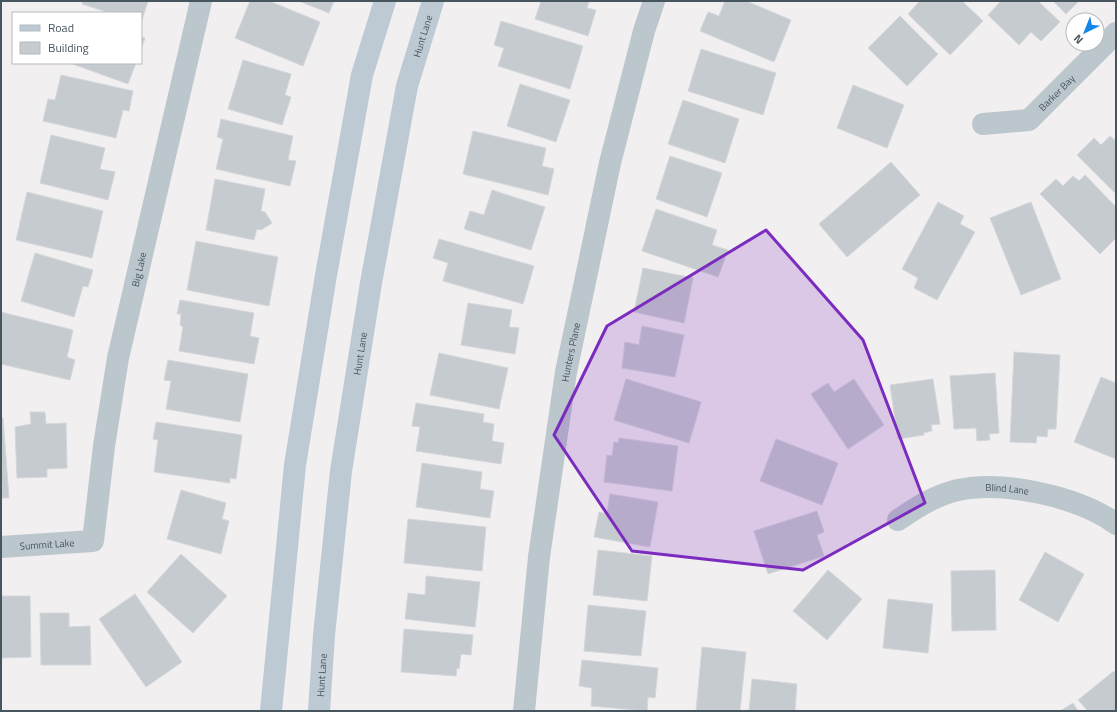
<svg xmlns="http://www.w3.org/2000/svg" width="1117" height="712" viewBox="0 0 1117 712" font-family="'Titillium Web',sans-serif">
<style>
.building{fill:#c6cbcf;stroke:#d3d6db}
.lines{fill:none;stroke-linecap:round;stroke-linejoin:round}
.street{stroke:#bbc6cd;stroke-width:22}
.secondary{stroke:#bdcad4;stroke-width:22}
.marked{fill:#7b2cbf;fill-opacity:0.2;stroke:#7b2cbf;stroke-width:3;stroke-linejoin:round}
.labels{text-anchor:middle;dominant-baseline:central;stroke-width:3;stroke-linejoin:round;paint-order:stroke}
.street-label{font-size:10px;fill:#47555e;stroke:#fff}
</style>
<rect width="100%" height="100%" fill="#f2eff0"/>
<g class="building">
<path d="M83 1H148L141 23V13H110L82 4Z"/>
<path d="M250 1H269L320 22 303 66 235 38Z"/>
<path d="M299 1H334L329 13Z"/>
<path d="M541 1H589L587 8 596 10 588 36 535 19Z"/>
<path d="M725 1H746L791 20 774 62 700 31 708 12 719 16Z"/>
<path d="M920 1H962L983 21 950 55 908 14Z"/>
<path d="M1001 1H1038L1060 22 1041 41 1031 32 1019 45 988 15Z"/>
<path d="M1053 1H1079L1066 14Z"/>
<path d="M900 16 938 54 907 86 868 48Z"/>
<path d="M501 21 583 46 570 89 498 66 504 48 494 45Z"/>
<path d="M141 37 145 38 141 49Z"/>
<path d="M701 49 776 73 763 115 688 91Z"/>
<path d="M243 60 291 74 285 95 291 97 282 125 228 109Z"/>
<path d="M70 63H136L128 84Z"/>
<path d="M61 75 133 91 129 111 123 110 116 138 43 121 48 99 55 100Z"/>
<path d="M520 84 570 100 556 142 507 126Z"/>
<path d="M853 85 904 105 887 148 837 128Z"/>
<path d="M683 100 739 119 725 163 668 144Z"/>
<path d="M221 119 293 136 288 160 296 161 290 186 216 169 223 139 217 137Z"/>
<path d="M473 131 546 148 542 166 554 169 548 195 463 174Z"/>
<path d="M51 135 105 148 100 169 115 172 108 200 40 183Z"/>
<path d="M1110 136 1116 141V194L1077 155 1094 138 1101 145Z"/>
<path d="M670 156 722 173 707 217 656 199Z"/>
<path d="M891 162 920 195 847 257 819 224Z"/>
<path d="M1085 175 1116 207V225L1115 227 1116 228V238L1100 254 1040 194 1056 179 1063 186 1073 176 1079 181Z"/>
<path d="M215 179 265 189 261 211 265 212 272 223 261 230 257 229 254 240 206 230Z"/>
<path d="M492 190 545 207 531 250 464 229 470 211 484 215Z"/>
<path d="M27 192 103 211 92 258 16 240Z"/>
<path d="M938 202 964 216 960 224 975 232 937 300 914 288 918 278 902 269Z"/>
<path d="M1031 202 1061 279 1021 295 990 218Z"/>
<path d="M656 209 717 230 712 245 728 250 718 277 642 251Z"/>
<path d="M439 239 534 266 523 304 443 281 448 263 433 258Z"/>
<path d="M196 241 278 257 269 306 187 290Z"/>
<path d="M35 253 93 270 88 287 83 286 74 317 21 301Z"/>
<path d="M643 268 693 278 684 323 634 312Z"/>
<path d="M180 300 254 313 250 336 259 338 254 364 179 351 183 327 180 325 181 314H177Z"/>
<path d="M468 303 512 310 509 327 519 328 515 354 461 345Z"/>
<path d="M1 312 73 330 67 357 75 360 70 380 1 364Z"/>
<path d="M642 326 684 335 675 377 622 368 625 342 639 345Z"/>
<path d="M1014 352 1060 355 1056 429H1048L1047 437 1037 436 1036 443 1010 442Z"/>
<path d="M439 353 508 368 499 409 430 395Z"/>
<path d="M168 360 248 374 240 422 166 409 171 381 164 380Z"/>
<path d="M995 373 999 433 989 434 990 440 977 441 976 428 954 429 950 376Z"/>
<path d="M1101 377 1116 383V459L1074 442Z"/>
<path d="M626 379 701 402 689 443 614 420Z"/>
<path d="M854 379 884 425 848 449 811 394 828 383 834 392Z"/>
<path d="M933 379 940 424 931 425 932 431 923 433 924 435 898 439 890 385Z"/>
<path d="M416 403 484 414 483 422 494 424 492 441 504 443 501 464 416 451 420 427 412 426Z"/>
<path d="M30 412H45L46 424 66 423 67 468 47 469V477L17 478 15 427 31 424Z"/>
<path d="M1 418H3L9 498H1Z"/>
<path d="M156 422 242 435 236 479 230 478V483L154 472 158 440 153 439Z"/>
<path d="M619 438 678 446 672 491 604 482 607 455 612 456 614 442 618 443Z"/>
<path d="M776 439 838 463 822 505 760 481Z"/>
<path d="M422 463 482 472 480 489 494 491 490 518 416 507Z"/>
<path d="M181 490 226 503 222 519 229 521 221 554 167 539Z"/>
<path d="M610 494 658 502 650 547 594 537 599 512 607 514Z"/>
<path d="M817 511 824 532 817 535 824 556 768 574 754 531Z"/>
<path d="M408 519 486 527 482 571 404 563Z"/>
<path d="M598 550 652 556 647 601 593 595Z"/>
<path d="M1045 552 1084 574 1058 622 1019 600Z"/>
<path d="M181 554 227 596 193 633 147 592Z"/>
<path d="M828 570 862 599 827 640 793 611Z"/>
<path d="M995 570 996 630 952 631 951 571Z"/>
<path d="M426 576 480 582 475 627 405 619 408 593 425 595Z"/>
<path d="M135 594 182 662 146 687 99 619Z"/>
<path d="M1 596H30L31 657 1 658Z"/>
<path d="M888 599 933 604 928 653 883 648Z"/>
<path d="M588 605 646 611 641 656 584 651Z"/>
<path d="M40 613H69V627L90 626 91 665H41Z"/>
<path d="M404 629 473 635 471 655 461 654 459 669 457 668 456 676 401 672Z"/>
<path d="M702 647 746 652 740 711H696Z"/>
<path d="M582 660 658 668 655 698 648 697 647 711 591 706 592 688 579 686Z"/>
<path d="M1114 671 1116 674V711H1088L1078 700Z"/>
<path d="M752 679 797 684 795 711H749Z"/>
<path d="M1073 703 1078 711H1060Z"/>
</g>
<g class="lines">
<g class="street">
<path id="s1" d="M983 124 1029 120 1116 33"/>
<path id="s2" d="M898 520C917 507 936 495 958 490 1003 480 1080 497 1116 524"/>
<path id="s3" d="M1 547 93 541 104 446 118 358 201 1"/>
<path id="s4" d="M524 711 539 557 566 372 610 163 644 31 654 1"/>
</g>
<g class="secondary">
<path d="M271 711 295 465 326 275 362 75 385 1"/>
<path id="s5" d="M319 711 324 635 341 471 371 283 407 86 433 1"/>
</g>
</g>
<path class="marked" d="M766 230 863 340 925 503 803 570 632 551 554 435 607 326Z"/>
<g class="labels">
<g class="street-label">
<text stroke="none"><textPath href="#s5" startOffset="684">Hunt Lane</textPath></text>
<text stroke="none"><textPath href="#s1" startOffset="85">Barker Bay</textPath></text>
<text stroke="none"><textPath href="#s3" startOffset="368">Big Lake</textPath></text>
<text stroke="none"><textPath href="#s5" startOffset="360">Hunt Lane</textPath></text>
<text stroke="none"><textPath href="#s4" startOffset="362">Hunters Plane</textPath></text>
<text stroke="none"><textPath href="#s2" startOffset="117">Blind Lane</textPath></text>
<text stroke="none"><textPath href="#s3" startOffset="46">Summit Lake</textPath></text>
<text stroke="none"><textPath href="#s5" startOffset="36">Hunt Lane</textPath></text>
</g>
</g>
<rect width="1117" height="712" fill="none" stroke="#47555e" stroke-width="4"/>
<rect x="12" y="12" width="130" height="52" fill="#ffffff" stroke="#b5bbbf"/>
<rect x="20" y="25" width="20" height="6" fill="#bdcad4" stroke="#b5bbbf"/>
<text x="48" y="32" font-size="12" fill="#47555e">Road</text>
<rect x="20" y="42" width="20" height="12" fill="#c6cbcf" stroke="#b5bbbf"/>
<text x="48" y="52" font-size="12" fill="#47555e">Building</text>
<g transform="translate(1085 32) rotate(223)"><circle r="19" fill="#ffffff" stroke="#b5bbbf"/>
<path d="M0-3L7 15L0 10L-7 15Z" fill="#1387e9"/>
<text y="-6" font-size="11" font-weight="bold" text-anchor="middle" fill="#47555e">N</text>
</g>
</svg>
